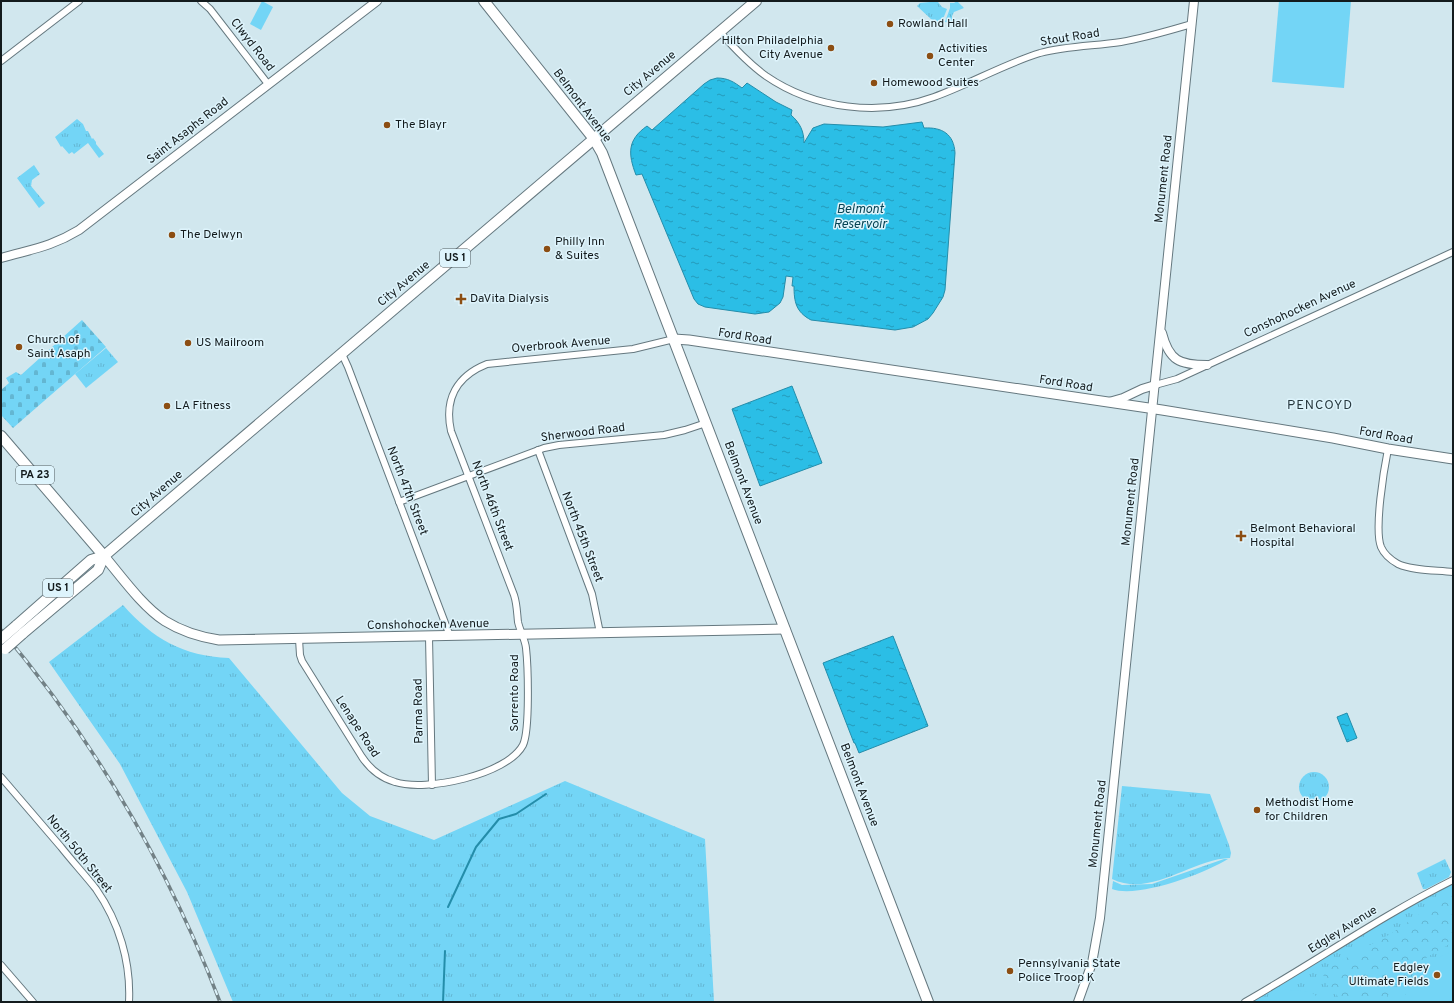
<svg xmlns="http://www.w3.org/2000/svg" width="1454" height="1003" viewBox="0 0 1454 1003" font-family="Overpass,sans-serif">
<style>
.grass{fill:url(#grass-tufts)}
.forest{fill:url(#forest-crowns)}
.cemetery{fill:url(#cemetery-stones)}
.pitch{fill:#73d5f6}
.water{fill:url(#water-ripples);stroke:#248daa}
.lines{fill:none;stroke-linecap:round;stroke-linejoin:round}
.stream{stroke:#248daa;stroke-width:2}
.minor-casing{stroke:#65787f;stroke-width:8}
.tertiary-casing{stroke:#65787f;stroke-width:10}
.secondary-casing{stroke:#65787f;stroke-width:11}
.primary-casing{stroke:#65787f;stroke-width:12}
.trunk-casing{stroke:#65787f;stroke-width:12}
.minor{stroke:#fff;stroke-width:6}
.tertiary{stroke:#fff;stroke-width:8}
.secondary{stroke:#fff;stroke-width:9}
.primary{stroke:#fff;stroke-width:10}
.trunk{stroke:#fff;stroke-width:10}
.rail-casing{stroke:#728186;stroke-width:3.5}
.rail{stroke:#def4fc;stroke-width:2;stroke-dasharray:6;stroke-linecap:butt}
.trunk-bridge-casing{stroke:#65787f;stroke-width:12;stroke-linecap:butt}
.trunk-bridge{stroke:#fff;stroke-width:10}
.poi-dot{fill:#8c4e13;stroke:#def4fc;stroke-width:1.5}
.labels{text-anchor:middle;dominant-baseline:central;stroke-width:3;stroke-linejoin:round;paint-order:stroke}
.shield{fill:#def4fc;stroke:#505c60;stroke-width:1}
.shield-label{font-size:11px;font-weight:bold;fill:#131b1d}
.poi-label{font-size:12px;fill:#131b1d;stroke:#def4fc;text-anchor:start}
.street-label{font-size:12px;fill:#131b1d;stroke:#def4fc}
.water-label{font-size:13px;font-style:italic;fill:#064454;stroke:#def4fc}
.neighbourhood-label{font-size:13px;letter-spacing:1px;fill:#26373d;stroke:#def4fc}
</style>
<defs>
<pattern id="grass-tufts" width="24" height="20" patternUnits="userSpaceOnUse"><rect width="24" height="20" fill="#73d5f6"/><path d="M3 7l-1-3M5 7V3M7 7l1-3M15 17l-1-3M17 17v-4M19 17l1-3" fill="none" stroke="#63b6d2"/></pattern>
<pattern id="forest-crowns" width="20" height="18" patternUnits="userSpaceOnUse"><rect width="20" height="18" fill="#73d5f6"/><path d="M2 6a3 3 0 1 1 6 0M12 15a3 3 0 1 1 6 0" fill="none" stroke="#63b6d2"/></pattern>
<pattern id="cemetery-stones" width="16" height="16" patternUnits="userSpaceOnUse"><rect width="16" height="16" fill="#73d5f6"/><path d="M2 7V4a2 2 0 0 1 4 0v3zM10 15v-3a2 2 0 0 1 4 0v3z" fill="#63b6d2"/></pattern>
<pattern id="water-ripples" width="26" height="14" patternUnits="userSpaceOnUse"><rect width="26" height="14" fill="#2bbee6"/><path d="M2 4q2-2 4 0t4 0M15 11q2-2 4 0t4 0" fill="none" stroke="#249aba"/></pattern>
</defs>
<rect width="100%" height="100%" fill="#d1e7ee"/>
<g class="grass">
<path d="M957 1 964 8 954 12 952 16V23L945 22 950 8V3H954Z"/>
<path d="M930 2H938L942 7 947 9 941 24 932 20 917 6 920 3Z"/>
<path d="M77 119 83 124 86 131H88L92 139 93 138 96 142V144L104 154 99 158 88 143 74 154 72 152 69 154 62 146 61 147 55 137Z"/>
<path d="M34 165 40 174 32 180 31 186 45 203 39 208 17 178Z"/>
<path d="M106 348 118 362 86 388 75 374Z"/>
<path d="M123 605C153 639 183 656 229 658L342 793 370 816 434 840 565 781 705 839 714 1002H233L187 892 120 764 49 662Z"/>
<circle cx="1314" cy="787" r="15"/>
<path d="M1122 786 1210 794 1229 845 1231 853 1230 858C1191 859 1152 898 1112 879Z"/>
<path d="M1224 859H1228C1206 873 1137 899 1112 889L1113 881 1122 885 1152 884Z"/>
<path d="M1445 859 1451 872 1449 877 1426 889H1423L1417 873Z"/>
<path d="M1453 883V1002H1252L1387 920Z"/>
</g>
<path class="forest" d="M1453 895V942L1419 962 1414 971 1403 982 1392 988 1384 1002H1342L1333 990 1327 985 1323 974 1326 969 1392 933 1424 911Z"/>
<path class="cemetery" d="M82 320 106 347 13 428 1 415V390L9 383 6 378 16 372 21 375Z"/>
<g class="pitch">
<path d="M262 1 273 7 261 30 250 24Z"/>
<path d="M1279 1H1351L1344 88 1272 82Z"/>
<path d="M1453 951V1002H1404L1406 993 1437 958Z"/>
<path d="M1280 989 1311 992 1324 1002H1277L1275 1001V994Z"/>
</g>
<g class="water">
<path d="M717 78C728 78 734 82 742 88L747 83 776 102 792 110 791 115C800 123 804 131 804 143L813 128 824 124 883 127 922 122 924 128C942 127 954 134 955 153L945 290 943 297 933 313 928 319 913 327 895 330 811 320C796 312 794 302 794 286H792L793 277 786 276 783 297 780 303 769 312 755 314 705 307 698 304 694 299 642 174 636 175C628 154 627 140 647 126L652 130 704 84 710 80Z"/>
<path d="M792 386 822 463 760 486 732 409Z"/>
<path d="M893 636 928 726 859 753 855 743H854L823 663Z"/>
<path d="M1347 713 1357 738 1347 742 1337 717Z"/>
</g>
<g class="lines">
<g class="stream">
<path d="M448 907 476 847 499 819 516 814 546 794"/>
<path d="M443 1002 445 951"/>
</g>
<defs>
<g id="minor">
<path d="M201 1 210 9 268 84"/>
<path d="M720 32C734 48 748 63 766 76 814 109 879 117 934 97 970 84 1004 64 1040 53 1067 46 1094 46 1121 42 1145 38 1168 31 1192 24"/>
<path d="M1 61 79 1"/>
<path d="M342 354 348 367 450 636"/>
<path d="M1155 385 1177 379 1453 252"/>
<path d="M1388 449C1384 469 1374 529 1381 547 1384 554 1391 560 1398 564 1414 571 1436 570 1453 572"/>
<path d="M538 450 592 594 600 633"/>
<path d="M399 502 544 448 559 445 664 435 685 430 706 423"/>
<path d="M429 637 432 785"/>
<path d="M299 639 300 655 302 661 362 757C370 769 381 778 395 782 426 792 507 775 523 745 530 730 528 666 526 648 525 639 520 631 518 622 517 613 517 604 514 595L451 431C444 399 457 376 487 364L633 349 674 339"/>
<path d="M1 777C21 800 41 824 61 847 72 861 85 875 96 889 119 922 131 962 129 1002"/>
<path d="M1 965 33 1002"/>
<path d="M1245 1002C1315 962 1381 916 1453 880"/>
</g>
<g id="tertiary">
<path d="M1 258C32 249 51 247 79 230L377 1"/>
<path d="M1162 333C1169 361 1180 365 1207 365"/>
<path d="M1109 402 1123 398 1142 389 1155 385"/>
<path d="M1078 1002 1092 963 1100 918 1194 1"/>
</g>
<g id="secondary">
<path d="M674 339 689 340 1162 410 1333 438 1388 449 1453 459"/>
<path d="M104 556C121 576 142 606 165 621 181 631 200 637 219 640L785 629"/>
</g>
<g id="primary">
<path d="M484 1 594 139 602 153 928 1002"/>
<path d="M1 436 104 556"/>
</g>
<g id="trunk">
<path d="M16 626 91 560 104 556 132 532 756 1"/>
<path d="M22 634 98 570 104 556"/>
</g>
</defs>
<use href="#minor" class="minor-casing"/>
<use href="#tertiary" class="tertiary-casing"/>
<use href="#secondary" class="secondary-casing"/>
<use href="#primary" class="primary-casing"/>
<use href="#trunk" class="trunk-casing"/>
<use href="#minor" class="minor"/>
<use href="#tertiary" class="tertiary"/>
<use href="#secondary" class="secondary"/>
<use href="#primary" class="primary"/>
<use href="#trunk" class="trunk"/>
<defs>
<path id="rail" d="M1 630C94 740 168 867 220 1002"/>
</defs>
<use href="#rail" class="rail-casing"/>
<use href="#rail" class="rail"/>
<defs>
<g id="trunk-bridge">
<path d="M1 639 16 626"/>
<path d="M5 649 22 634"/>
</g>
</defs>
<use href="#trunk-bridge" class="trunk-bridge-casing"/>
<use href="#trunk-bridge" class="trunk-bridge"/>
</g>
<g class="poi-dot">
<circle cx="890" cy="24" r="4"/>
<circle cx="831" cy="48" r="4"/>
<circle cx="930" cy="56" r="4"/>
<circle cx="874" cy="83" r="4"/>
<circle cx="387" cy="125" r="4"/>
<circle cx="172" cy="235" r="4"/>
<circle cx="547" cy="249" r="4"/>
<path d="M459 293h4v4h4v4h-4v4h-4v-4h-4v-4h4z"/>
<circle cx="188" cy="343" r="4"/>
<circle cx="19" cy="347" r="4"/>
<circle cx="167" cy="406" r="4"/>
<path d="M1239 530h4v4h4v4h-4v4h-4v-4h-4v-4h4z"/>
<circle cx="1257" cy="810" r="4"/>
<circle cx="1010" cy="971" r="4"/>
<circle cx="1437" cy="975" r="4"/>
</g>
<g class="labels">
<g class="shield">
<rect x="440" y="249" width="30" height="18" rx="3"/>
<rect x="16" y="466" width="38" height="18" rx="3"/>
<rect x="43" y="579" width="30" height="18" rx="3"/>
</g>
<g class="shield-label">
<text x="455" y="258">US 1</text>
<text x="35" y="475">PA 23</text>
<text x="58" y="588">US 1</text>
</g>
<g class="poi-label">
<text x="898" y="24">Rowland Hall</text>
<text x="823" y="41" text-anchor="end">Hilton Philadelphia<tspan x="823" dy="14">City Avenue</tspan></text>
<text x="938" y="49">Activities<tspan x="938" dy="14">Center</tspan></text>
<text x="882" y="83">Homewood Suites</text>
<text x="395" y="125">The Blayr</text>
<text x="180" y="235">The Delwyn</text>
<text x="555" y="242">Philly Inn<tspan x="555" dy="14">&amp; Suites</tspan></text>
<text x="470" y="299">DaVita Dialysis</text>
<text x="27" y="340">Church of<tspan x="27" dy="14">Saint Asaph</tspan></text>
<text x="196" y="343">US Mailroom</text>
<text x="175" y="406">LA Fitness</text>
<text x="1250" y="529">Belmont Behavioral<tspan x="1250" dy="14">Hospital</tspan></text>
<text x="1265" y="803">Methodist Home<tspan x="1265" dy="14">for Children</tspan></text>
<text x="1018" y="964">Pennsylvania State<tspan x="1018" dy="14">Police Troop K</tspan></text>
<text x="1429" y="968" text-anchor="end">Edgley<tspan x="1429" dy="14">Ultimate Fields</tspan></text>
</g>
<g class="street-label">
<text transform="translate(1070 38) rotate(-9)">Stout Road</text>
<text transform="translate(252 45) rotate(52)">Clwyd Road</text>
<text transform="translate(650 74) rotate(-40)">City Avenue</text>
<text transform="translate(582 106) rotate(53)">Belmont Avenue</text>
<text transform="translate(188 131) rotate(-38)">Saint Asaphs Road</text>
<text transform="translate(1164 179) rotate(-84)">Monument Road</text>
<text transform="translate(404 284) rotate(-40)">City Avenue</text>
<text transform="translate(1300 309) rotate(-25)">Conshohocken Avenue</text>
<text transform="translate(745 337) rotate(9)">Ford Road</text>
<text transform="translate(561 345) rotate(-5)">Overbrook Avenue</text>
<text transform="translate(1066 384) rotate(9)">Ford Road</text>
<text transform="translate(583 433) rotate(-7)">Sherwood Road</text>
<text transform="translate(1386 436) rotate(10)">Ford Road</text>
<text transform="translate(743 483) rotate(69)">Belmont Avenue</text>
<text transform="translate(407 491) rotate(69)">North 47th Street</text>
<text transform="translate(157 494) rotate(-41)">City Avenue</text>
<text transform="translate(1131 502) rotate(-84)">Monument Road</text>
<text transform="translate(492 506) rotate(69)">North 46th Street</text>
<text transform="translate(582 537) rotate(69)">North 45th Street</text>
<text transform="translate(428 625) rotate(-1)">Conshohocken Avenue</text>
<text transform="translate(515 693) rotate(-90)">Sorrento Road</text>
<text transform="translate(419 711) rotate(-91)">Parma Road</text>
<text transform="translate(357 727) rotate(57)">Lenape Road</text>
<text transform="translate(859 785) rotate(69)">Belmont Avenue</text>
<text transform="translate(1098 824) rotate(-84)">Monument Road</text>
<text transform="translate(79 854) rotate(51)">North 50th Street</text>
<text transform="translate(1343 930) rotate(-32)">Edgley Avenue</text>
</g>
<g class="water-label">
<text x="860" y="210">Belmont<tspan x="860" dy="15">Reservoir</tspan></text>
</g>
<g class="neighbourhood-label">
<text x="1320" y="406">PENCOYD</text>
</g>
</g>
<rect width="1454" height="1003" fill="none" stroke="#131b1d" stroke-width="4"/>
</svg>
